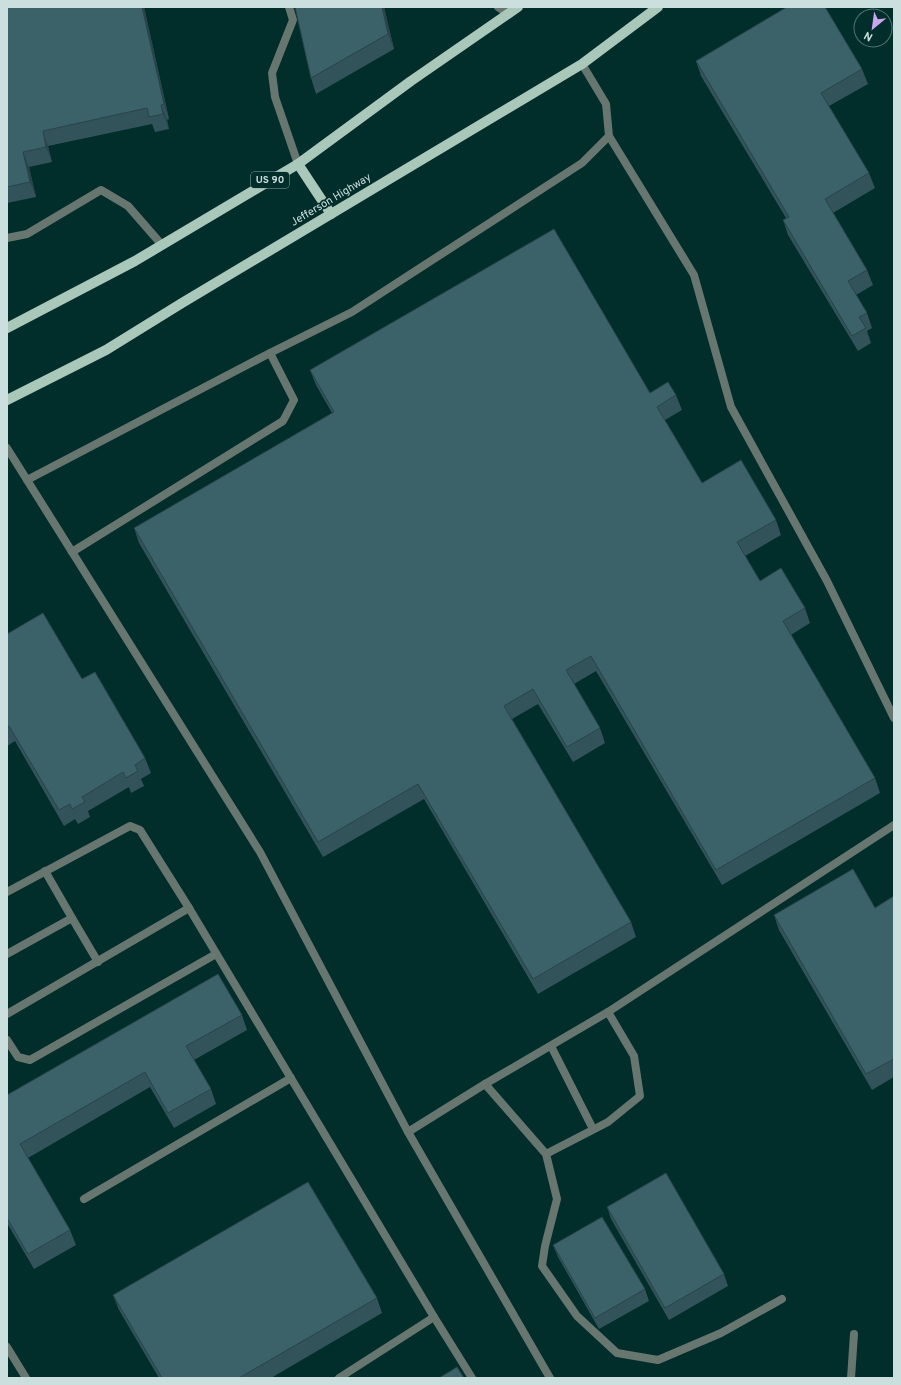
<svg xmlns="http://www.w3.org/2000/svg" width="901" height="1385" viewBox="0 0 901 1385" font-family="Overpass,sans-serif">
<style>
.lines{fill:none;stroke-linecap:round;stroke-linejoin:round}
.service{stroke:#67766f;stroke-width:8}
.minor{stroke:#67766f;stroke-width:8}
.primary{stroke:#a9c8b9;stroke-width:10}
.wall{fill:#33535a}
.shaded-wall{fill:#29444a}
.building{fill:#3b6169;stroke:#29444a}
.labels{text-anchor:middle;dominant-baseline:central;stroke-width:3.5;stroke-linejoin:round;paint-order:stroke}
.shield{fill:#012d2b;stroke:#8eaaa8;stroke-width:1}
.shield-label{font-size:10px;font-weight:bold;fill:#cbe0de}
.street-label{font-size:11px;fill:#cbe0de;stroke:#012d2b}
</style>
<rect width="100%" height="100%" fill="#012d2b"/>
<g class="lines">
<g class="service">
<path d="M289 7 293 20 272 73 275 97 298 164"/>
<path d="M498 7 508 14"/>
<path d="M609 136 694 275 731 407 827 581 894 718"/>
<path d="M7 238 27 234 101 190 128 206 162 245"/>
<path d="M7 448 260 852 408 1132 550 1378"/>
<path d="M27 480 270 353 352 312 582 163 609 136 606 104 582 64"/>
<path d="M72 552 283 421 294 400 270 353"/>
<path d="M45 871 72 918"/>
<path d="M7 892 130 826 140 830 189 908"/>
<path d="M7 954 72 918 98 962"/>
<path d="M7 1014 189 908 434 1317 472 1378"/>
<path d="M7 1040 18 1057 30 1060 216 954"/>
<path d="M551 1046 593 1129"/>
<path d="M485 1084 546 1154 557 1199 545 1246 542 1266 577 1316 617 1353 658 1360 721 1333 782 1299"/>
<path d="M408 1132 485 1084 608 1012 894 825"/>
<path d="M546 1154 608 1122 640 1096 634 1056 608 1012"/>
<path d="M84 1199 291 1078"/>
<path d="M339 1378 434 1317"/>
<path d="M851 1378 854 1334"/>
</g>
<path class="minor" d="M7 1347 26 1378"/>
<g class="primary">
<path d="M298 164 331 214"/>
<path d="M7 328 135 261 298 164 411 81 518 7"/>
<path d="M7 400 106 350 182 303 582 64 658 7"/>
</g>
</g>
<g class="wall">
<path d="M7 7H144L169 119 167 120 169 129 155 132 152 124 48 146 52 162 29 167 36 197 7 203Z"/>
<path d="M384 7 394 49 316 94 311 78Z"/>
<path d="M696 61 862 69 868 84 829 106 869 173 875 188 833 213 867 270 873 285 856 295 867 313 872 328 867 331 871 343 858 351 788 235 783 220 786 218 701 76Z"/>
<path d="M310 370 650 393 676 395 682 410 665 420 702 483 776 520 781 535 745 556 760 581 805 608 810 623 791 635 875 778 880 793 722 885 596 671 574 684 600 728 605 743 573 762 538 704 512 719 631 922 636 937 538 994 424 799 323 857 139 543 134 528 332 413 316 385Z"/>
<path d="M7 634 82 679 145 758 151 773 141 779 144 786 131 793 129 787 88 811 90 817 78 824 75 819 64 826 15 741 7 746Z"/>
<path d="M894 896V1077L872 1090 779 930 774 915 875 908Z"/>
<path d="M242 1015 247 1030 194 1060 211 1089 216 1104 174 1128 150 1087 28 1158 70 1230 76 1245 34 1269 7 1223V1092L8 1095Z"/>
<path d="M607 1207 724 1274 728 1286 669 1320 611 1219Z"/>
<path d="M553 1245 645 1289 649 1301 599 1329 558 1257Z"/>
<path d="M113 1295 377 1298 382 1313 271 1378H159L119 1310Z"/>
</g>
<g class="shaded-wall">
<path d="M142 7H144L169 119 164 104Z"/>
<path d="M382 7H384L394 49 388 34Z"/>
<path d="M161 105 167 120 169 129 163 114Z"/>
<path d="M43 131 48 146 52 162 46 147Z"/>
<path d="M23 152 29 167 36 197 30 182Z"/>
</g>
<g class="building">
<path d="M7 7H142L164 104 161 105 163 114 149 117 147 108 43 131 46 147 23 152 30 182 7 187Z"/>
<path d="M295 7H382L388 34 311 78Z"/>
<path d="M787 7H825L862 69 821 93 869 173 825 199 867 270 848 281 867 313 859 317 866 328 852 336 783 220 789 217 696 61Z"/>
<path d="M554 229 650 393 668 382 676 395 657 407 702 483 741 460 776 520 737 542 760 581 781 568 805 608 783 621 875 778 716 870 591 656 566 670 600 728 567 747 533 689 504 706 631 922 533 979 418 784 318 842 134 528 334 412 310 370Z"/>
<path d="M43 613 82 679 95 672 145 758 135 765 138 771 126 778 123 772 82 797 85 802 72 809 70 804 59 810 9 726 7 727V634Z"/>
<path d="M853 869 875 908 894 896V1059L866 1074 774 915Z"/>
<path d="M218 974 242 1015 186 1046 211 1089 168 1113 145 1072 20 1144 70 1230 28 1254 7 1218V1095Z"/>
<path d="M666 1173 724 1274 665 1308 607 1207Z"/>
<path d="M308 1182 377 1298 239 1378H162L113 1295Z"/>
<path d="M602 1217 645 1289 595 1318 553 1245Z"/>
<path d="M457 1367 464 1378H439Z"/>
</g>
<g class="labels">
<rect class="shield" x="251" y="172" width="38" height="16" rx="3"/>
<g class="shield-label">
<text x="270" y="180">US 90</text>
</g>
<g class="street-label">
<text transform="translate(331 200) rotate(-31)">Jefferson Highway</text>
</g>
</g>
<rect width="901" height="1385" fill="none" stroke="#cbe0de" stroke-width="16"/>
<g transform="translate(873 28) rotate(209)"><circle r="19" fill="#012d2b" stroke="#527573"/>
<path d="M0-3L7 15L0 10L-7 15Z" fill="#c9a5ee"/>
<text y="-6" font-size="11" font-weight="bold" text-anchor="middle" fill="#cbe0de">N</text>
</g>
</svg>
